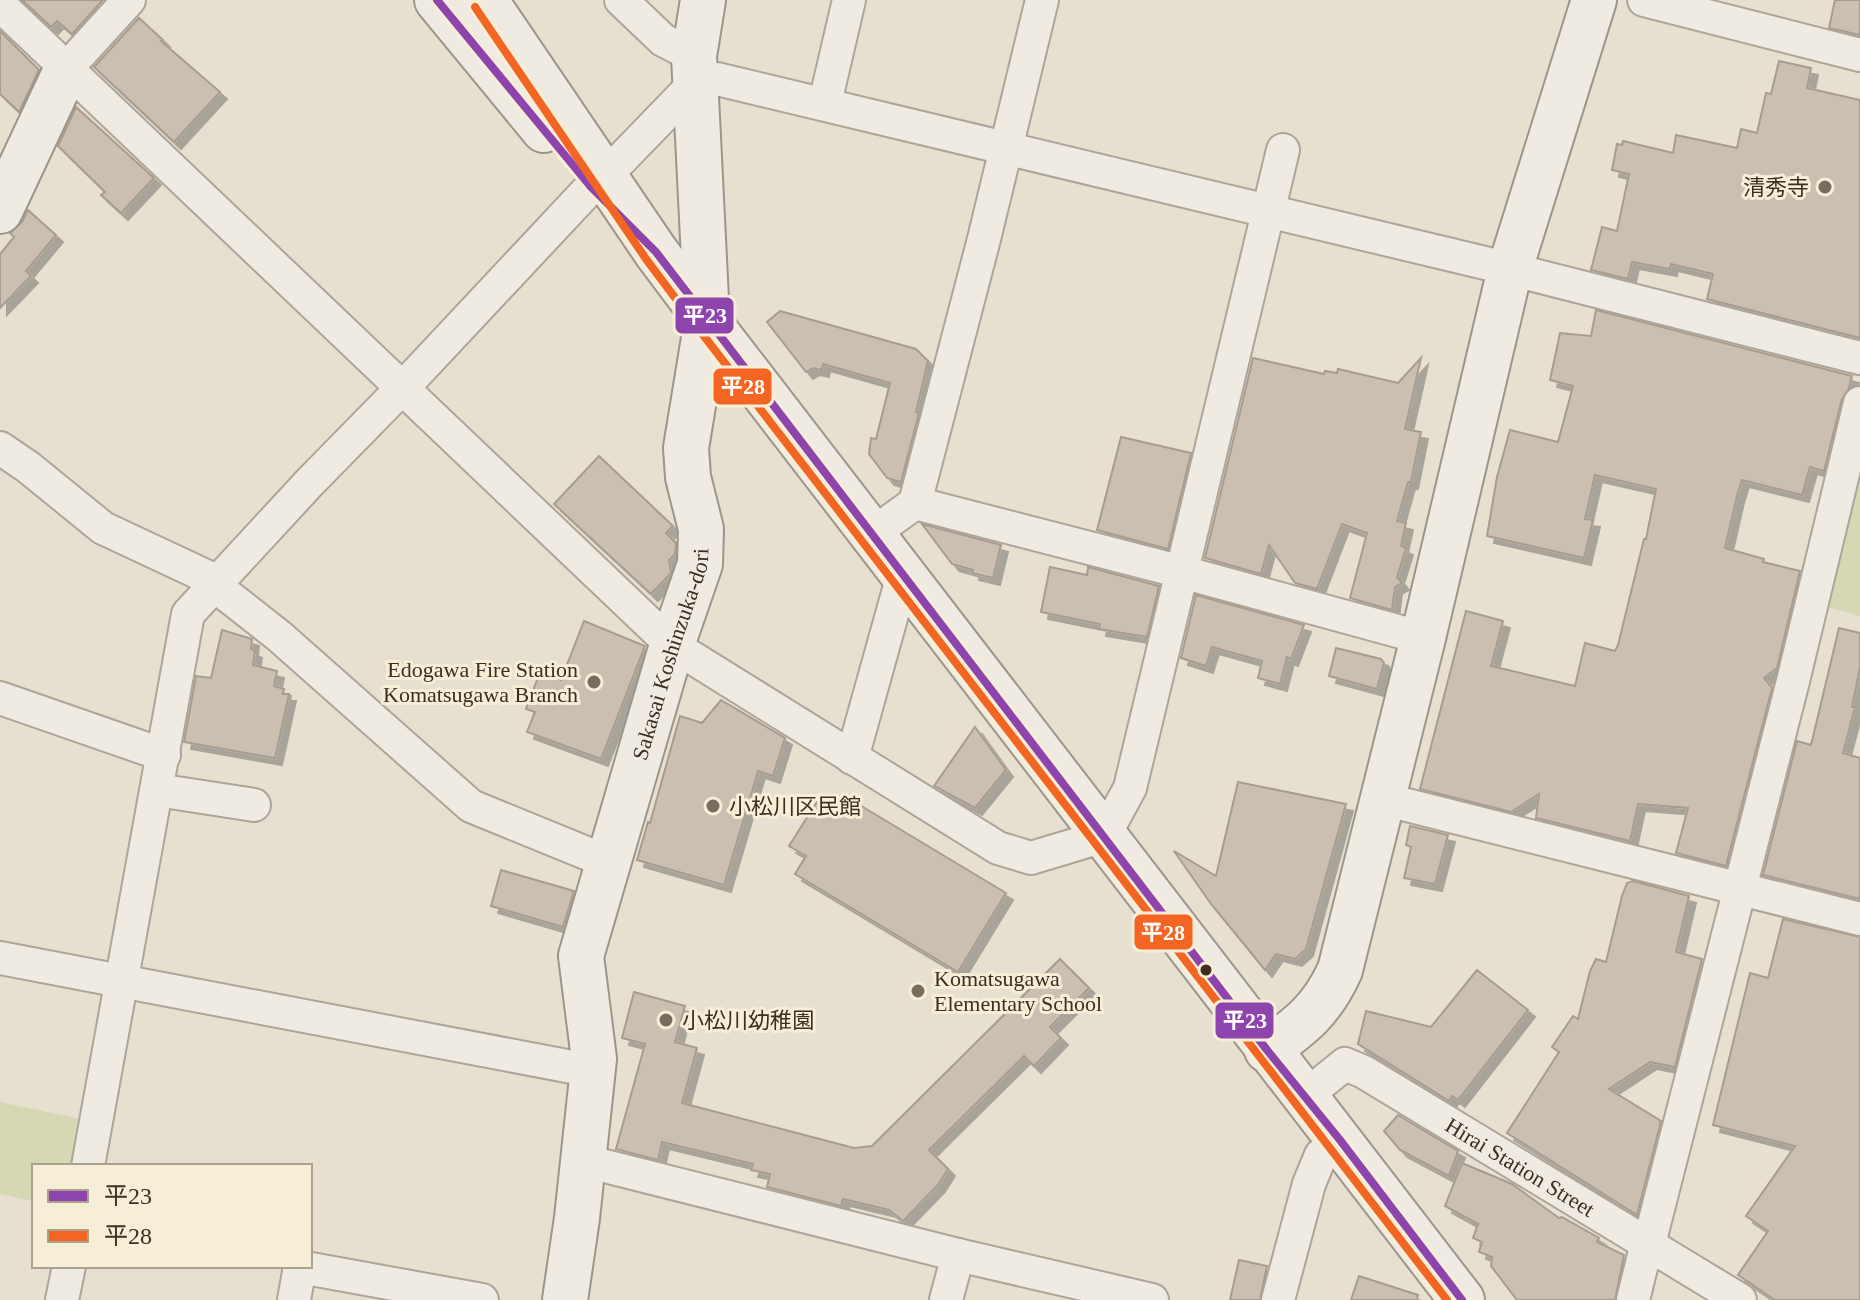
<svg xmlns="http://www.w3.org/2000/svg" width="1860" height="1300" viewBox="0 0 1860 1300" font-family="'Times New Roman','Noto Sans JP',serif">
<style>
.green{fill:#d6d7b3}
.building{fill:#cbbfb2;stroke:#a89c90;stroke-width:2;filter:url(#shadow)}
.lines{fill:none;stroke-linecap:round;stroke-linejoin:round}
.street-casing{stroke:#ada599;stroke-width:36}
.secondary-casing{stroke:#9c958a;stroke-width:48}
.street{stroke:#efebe3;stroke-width:32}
.secondary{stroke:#efebe3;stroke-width:44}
.bus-1-casing{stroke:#f7eed8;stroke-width:14}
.bus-2-casing{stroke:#f7eed8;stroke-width:14}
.bus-1{stroke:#8e44ad;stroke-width:8}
.bus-2{stroke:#f26522;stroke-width:8}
.poi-dot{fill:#786c5e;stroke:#f7eed8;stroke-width:3}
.bus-dot{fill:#3d2e20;stroke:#f7eed8;stroke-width:3}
.labels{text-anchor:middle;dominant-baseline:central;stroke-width:6;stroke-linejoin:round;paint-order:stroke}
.poi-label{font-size:22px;fill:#3d2e20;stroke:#f7eed8;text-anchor:start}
.street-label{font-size:22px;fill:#3d2e20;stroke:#f7eed8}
.line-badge{stroke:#f7eed8;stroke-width:3}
.badge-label{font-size:22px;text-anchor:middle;font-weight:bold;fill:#fff}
</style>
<defs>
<filter id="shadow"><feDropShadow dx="7" dy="7" stdDeviation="0" flood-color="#0004"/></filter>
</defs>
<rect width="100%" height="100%" fill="#e7e0d1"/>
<g class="green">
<path d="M1860 470V616L1825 606Z"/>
<path d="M0 1102 85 1120 77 1166H34V1201L0 1194Z"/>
</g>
<g class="building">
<path d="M22 0H103L72 34 57 21 51 27Z"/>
<path d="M1835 0H1860V35L1829 28Z"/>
<path d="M139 18 163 40 161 41 220 92 174 142 94 67Z"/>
<path d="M0 31 39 70 19 112 0 94Z"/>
<path d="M1779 61 1811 68 1807 88 1860 100V338L1707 299 1713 274 1671 264 1670 269 1632 262 1628 279 1591 270 1602 227 1617 231 1629 174 1612 170 1617 144 1622 145 1623 141 1673 153 1676 135 1737 148 1741 129 1757 133 1766 93 1771 94Z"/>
<path d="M76 107 154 178 121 213 101 195 105 192 58 146Z"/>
<path d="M28 210 56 235 26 271 31 276 0 308V254L14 237 10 233 22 222Z"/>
<path d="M1596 310 1852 376 1849 388 1842 399 1824 471 1810 467 1802 495 1742 480 1737 496 1725 548 1764 559 1763 562 1800 571 1777 668 1764 678 1772 688 1726 866 1676 853 1688 808 1638 804 1630 841 1536 818 1539 794 1511 812 1420 789 1466 611 1503 621 1491 666 1575 686 1585 643 1615 651 1618 645 1644 539H1646L1656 489 1595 475 1585 519 1593 520 1584 558 1487 536 1497 477 1510 430 1558 442 1573 386 1550 380 1560 333 1591 336Z"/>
<path d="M780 311 916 349 928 361 916 412 919 413 901 482 887 478 869 454 871 438 876 439 890 383 823 364 822 370 813 368 806 372 767 322Z"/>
<path d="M1253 358 1324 374 1325 371 1337 373 1338 369 1398 383 1421 358 1405 429 1421 432 1411 482H1408L1397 521 1406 523 1401 546 1406 548 1397 577 1402 583 1395 587 1392 610 1350 598 1367 533 1342 524 1317 589 1295 583 1269 545 1261 574 1205 558Z"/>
<path d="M1121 437 1191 453 1168 549 1097 530Z"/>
<path d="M599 456 673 526 666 533 676 543 675 554 669 560 671 573 651 594 554 504Z"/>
<path d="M922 524 1001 545 993 578 972 573 973 570 952 564Z"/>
<path d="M1050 567 1087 575 1088 567 1159 586 1147 637 1099 629 1100 624 1041 612Z"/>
<path d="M1196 595 1304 625 1291 659 1287 657 1280 684 1258 678 1262 661 1212 647 1206 666 1181 658Z"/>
<path d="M584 621 645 646 601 759 527 732 535 712 526 709 540 672 561 680Z"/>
<path d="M1839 628 1860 633V668L1852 707H1855L1843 753 1860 758V899L1763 875 1797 741 1811 745Z"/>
<path d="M222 630 252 639 251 649 255 651 253 665 277 671 274 686 284 689 283 694H289L275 758 184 742 196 676 211 678Z"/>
<path d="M1336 648 1381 659 1384 663 1377 689 1329 676Z"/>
<path d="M721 700 785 738 773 776 758 771 724 885 637 860 648 822 650 823 680 716 702 723Z"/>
<path d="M975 727 1006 770 975 808 934 786Z"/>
<path d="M1238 782 1346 804 1306 949 1295 959 1276 954 1265 970 1211 904 1174 851 1216 876Z"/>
<path d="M843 795 1006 893 958 972 795 874 806 856 789 846 820 797 836 806Z"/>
<path d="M1410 826 1448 835 1435 884 1404 878 1411 847 1406 845Z"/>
<path d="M501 870 574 891 563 927 491 906Z"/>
<path d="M1633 881 1689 896 1676 952 1702 959 1675 1067 1650 1062 1609 1089 1661 1121 1637 1215 1507 1133 1559 1052 1552 1047 1573 1016 1578 1019 1590 971 1596 959 1606 962 1622 896 1627 883Z"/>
<path d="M1783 919 1860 937V1300H1775L1738 1275 1768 1231 1746 1216 1795 1146 1713 1125 1750 973 1768 978Z"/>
<path d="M1060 959 1089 988 1050 1027 1061 1038 1034 1066 1024 1056 929 1150 948 1169 938 1185 903 1221 889 1210 843 1199 841 1206 767 1187 770 1174 751 1170 753 1164 662 1142 658 1160 616 1149 645 1044 622 1038 634 992 685 1006 675 1042 697 1048 682 1103 854 1148 872 1146Z"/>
<path d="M1477 970 1528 1010 1458 1100 1452 1096 1449 1101 1358 1044 1366 1011 1431 1027Z"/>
<path d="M1398 1115 1458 1151 1449 1176 1400 1150 1384 1131Z"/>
<path d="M1462 1163 1512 1184 1559 1218 1562 1217 1599 1238 1597 1242 1624 1255 1615 1300H1517L1491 1266 1492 1257 1479 1252 1482 1242 1473 1238 1478 1224 1445 1206Z"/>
<path d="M1239 1260 1267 1266 1260 1300H1230Z"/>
<path d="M1359 1276 1418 1295 1417 1300H1351Z"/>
</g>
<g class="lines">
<defs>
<g id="street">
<path d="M621 0 663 40 694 56"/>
<path d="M1644 0 1860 55"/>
<path d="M0 5 672 645 998 848 1031 858 1104 836 1130 788 1283 150"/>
<path d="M67 68 129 0"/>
<path d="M825 103 849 0"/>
<path d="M606 175 696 82 717 79 1510 269 1860 358"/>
<path d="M0 448 28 467 103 528 212 579 223 592 279 636 471 806 608 862"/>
<path d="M915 503 1182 572 1423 638"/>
<path d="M872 534 915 503 984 239 1042 0"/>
<path d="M0 698 164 755"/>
<path d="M852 758 903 575"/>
<path d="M157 790 254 805"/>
<path d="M1383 799 1860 919"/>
<path d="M0 958 593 1071"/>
<path id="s1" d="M1304 1097 1345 1064 1364 1072 1740 1300"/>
<path d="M581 1160 958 1255 1152 1300"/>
<path d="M88 1166 188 614 310 482 412 378 591 187"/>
<path d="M1649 1244 1793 681 1860 403"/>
<path d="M300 1267 482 1300"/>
<path d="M62 1300 69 1266"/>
<path d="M294 1300 300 1266"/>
<path d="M946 1300 958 1255"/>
<path d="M1278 1300 1309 1184 1321 1155 1340 1140"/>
<path d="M1633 1300 1647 1243"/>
</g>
<g id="secondary">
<path d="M437 0 544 130"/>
<path d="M485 0 656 252 707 320 1462 1300"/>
<path d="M0 211 67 68"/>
<path d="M1267 1050C1301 1026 1322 1010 1340 970L1423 638 1510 269 1594 0"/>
<path id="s2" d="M565 1300 577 1218 594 1059 581 956 672 645 700 564 701 529 688 477 686 448 707 320 694 56 703 0"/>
</g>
</defs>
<use href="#street" class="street-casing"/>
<use href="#secondary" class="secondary-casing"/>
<use href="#street" class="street"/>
<use href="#secondary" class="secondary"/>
<defs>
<path id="bus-1" d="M437 0 591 187 656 252 1267 1050 1340 1140 1462 1300"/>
<path id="bus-2" d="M475 7 646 259 697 327 1447 1300"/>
</defs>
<use href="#bus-1" class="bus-1-casing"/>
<use href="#bus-2" class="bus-2-casing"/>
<use href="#bus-1" class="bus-1"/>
<use href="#bus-2" class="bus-2"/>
</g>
<g class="poi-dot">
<circle cx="1825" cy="187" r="8"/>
<circle cx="594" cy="682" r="8"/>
<circle cx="713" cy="806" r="8"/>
<circle cx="918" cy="991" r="8"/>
<circle cx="666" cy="1020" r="8"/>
</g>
<circle class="bus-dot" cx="1206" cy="970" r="7"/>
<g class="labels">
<g class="poi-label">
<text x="1809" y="187" text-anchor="end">清秀寺</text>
<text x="578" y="669" text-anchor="end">Edogawa Fire Station<tspan x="578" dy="25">Komatsugawa Branch</tspan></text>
<text x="729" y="806">小松川区民館</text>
<text x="934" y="978">Komatsugawa<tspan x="934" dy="25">Elementary School</tspan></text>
<text x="682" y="1020">小松川幼稚園</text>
</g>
<g class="street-label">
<text stroke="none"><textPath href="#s2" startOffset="662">Sakasai Koshinzuka-dori</textPath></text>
<text stroke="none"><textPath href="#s1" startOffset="256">Hirai Station Street</textPath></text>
</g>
</g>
<g class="line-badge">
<rect x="674" y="296" width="61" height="39" rx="8" fill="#8e44ad"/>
<rect x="712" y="367" width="61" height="39" rx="8" fill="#f26522"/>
<rect x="1133" y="913" width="61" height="38" rx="8" fill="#f26522"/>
<rect x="1214" y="1001" width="61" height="39" rx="8" fill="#8e44ad"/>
</g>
<g class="badge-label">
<text x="705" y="323">平23</text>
<text x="743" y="394">平28</text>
<text x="1163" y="940">平28</text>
<text x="1245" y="1028">平23</text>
</g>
<rect x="32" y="1164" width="280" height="104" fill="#f7eed8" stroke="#ada18e" stroke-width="2"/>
<rect x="48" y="1190" width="40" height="12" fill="#8e44ad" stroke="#ada18e" stroke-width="2"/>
<text x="104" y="1204" font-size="24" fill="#3d2e20">平23</text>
<rect x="48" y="1230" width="40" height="12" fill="#f26522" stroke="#ada18e" stroke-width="2"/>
<text x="104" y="1244" font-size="24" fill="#3d2e20">平28</text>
</svg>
